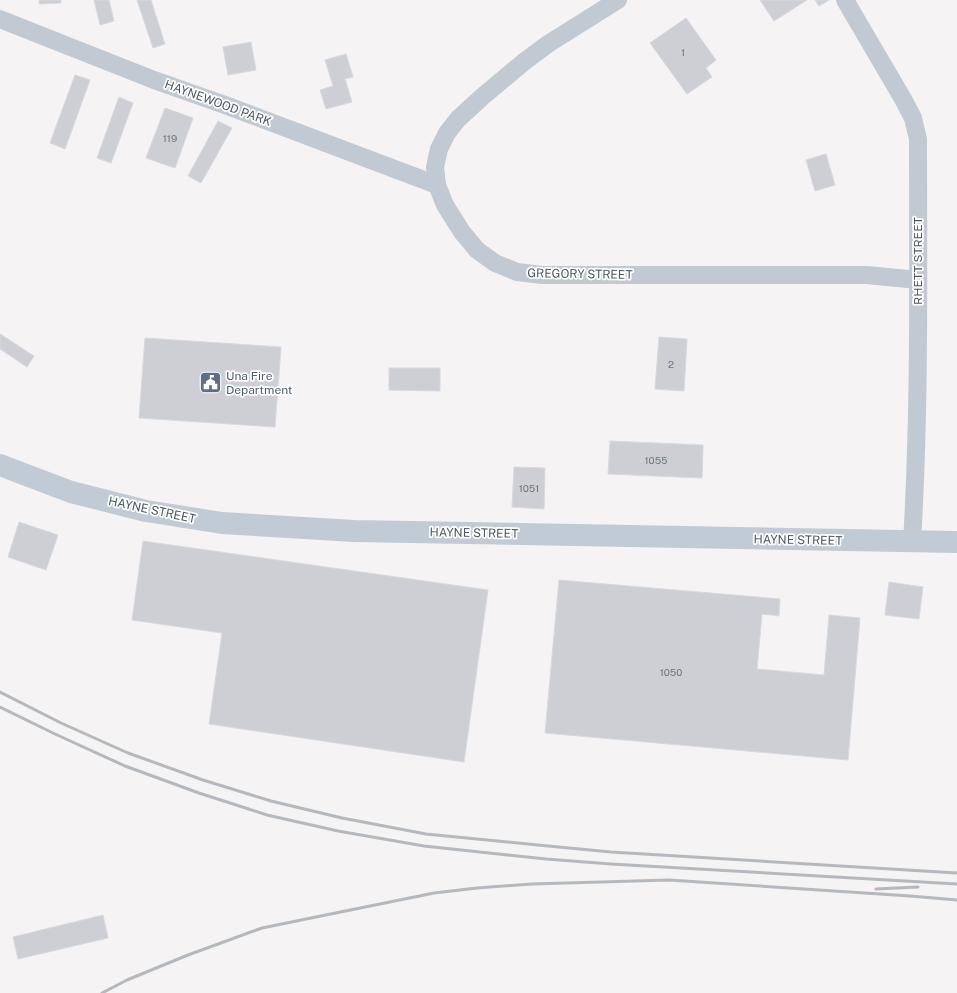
<svg xmlns="http://www.w3.org/2000/svg" width="957" height="993" viewBox="0 0 957 993" font-family="'Public Sans',sans-serif">
<style>
.building{fill:#cdcfd5;stroke:#d7d9de}
.lines{fill:none;stroke-linecap:round;stroke-linejoin:round}
.street{stroke:#c1cad2;stroke-width:18}
.secondary{stroke:#c1cbd6;stroke-width:22}
.rail{stroke:#b5b8bd;stroke-width:3}
.labels{text-anchor:middle;dominant-baseline:central;stroke-width:3.5;stroke-linejoin:round;paint-order:stroke}
.number-label{font-size:10px;fill:#6b747e}
.street-label{font-size:12px;fill:#4a5661;stroke:#fff}
.service-label{font-size:12px;fill:#4e5e75;stroke:#fff;text-anchor:start}
</style>
<rect width="100%" height="100%" fill="#f5f3f3"/>
<g class="building">
<path d="M39 0H61V3L39 4Z"/>
<path d="M94 0H109L114 21 100 25Z"/>
<path d="M137 0H151L165 44 153 48Z"/>
<path d="M760 0H807L774 21Z"/>
<path d="M815 0H829L819 6Z"/>
<path d="M686 18 716 60 706 68 712 77 687 94 650 43Z"/>
<path d="M251 42 256 70 228 75 223 47Z"/>
<path d="M346 54 353 77 345 79 352 102 326 109 320 90 333 86 325 60Z"/>
<path d="M75 75 90 80 65 149 50 143Z"/>
<path d="M119 97 133 103 111 163 97 158Z"/>
<path d="M165 108 193 118 175 168 146 158Z"/>
<path d="M218 121 232 128 201 183 188 176Z"/>
<path d="M826 154 835 185 815 191 806 160Z"/>
<path d="M0 334 34 356 27 367 0 349Z"/>
<path d="M659 337 687 339 684 391 655 389Z"/>
<path d="M145 338 281 347 275 427 139 418Z"/>
<path d="M389 368H440V391L389 390Z"/>
<path d="M610 441 703 445 702 478 608 474Z"/>
<path d="M514 467 545 468 544 509 512 507Z"/>
<path d="M19 522 58 535 46 570 8 557Z"/>
<path d="M143 541 488 590 464 762 209 724 222 633 132 620Z"/>
<path d="M559 580 780 599 779 616 762 614 757 669 824 675 829 615 860 618 848 760 545 733Z"/>
<path d="M889 582 923 587 919 619 885 615Z"/>
<path d="M103 915 108 938 18 959 13 937Z"/>
</g>
<g class="lines">
<g class="street">
<path d="M618 0 548 44 525 61 482 97 458 119 447 133 439 149 435 167 437 185 445 205 462 232 477 250 495 263 517 272 542 275H867L918 280"/>
<path d="M845 0 903 99 913 118 918 139C918 274 920 408 912 542"/>
<path d="M0 19 154 80 225 105 437 185"/>
</g>
<path class="secondary" d="M0 465 71 492 146 511 222 523 354 531 957 542"/>
<g class="rail">
<path d="M0 692 61 723 128 753 203 780 271 801 342 818 426 834 548 846 611 852 957 873"/>
<path d="M0 707 55 734 125 766 199 793 267 815 338 831 424 846 546 859 611 864 957 884"/>
<path d="M876 889 918 887"/>
<path d="M102 993 127 980 188 955 262 928 434 893 477 888 532 884 669 880 910 896 957 900"/>
</g>
</g>
<defs>
<symbol id="civic-square" viewBox="-11 -11 22 22"><rect x="-9" y="-9" width="18" height="18" rx="4" fill="#5c6f8a" stroke="#fff"/><path d="M-.6-6.5H3V-4.5H.6V-3L4-1V1h2V6H-6V1h2V-1L-.6-3ZM-1.2 2.5V6h2.4V2.5Z" fill="#fff"/></symbol>
</defs>
<g fill-rule="evenodd">
<use href="#civic-square" x="198" y="370" width="25" height="25"/>
</g>
<g class="labels">
<g class="number-label">
<text x="683" y="52">1</text>
<text x="170" y="138">119</text>
<text x="671" y="364">2</text>
<text x="656" y="460">1055</text>
<text x="529" y="488">1051</text>
<text x="671" y="672">1050</text>
</g>
<g class="street-label">
<text transform="translate(218 103) rotate(20)">HAYNEWOOD PARK</text>
<text transform="translate(918 261) rotate(-90)">RHETT STREET</text>
<text transform="translate(580 274) rotate(1)">GREGORY STREET</text>
<text transform="translate(152 510) rotate(12)">HAYNE STREET</text>
<text transform="translate(474 533) rotate(1)">HAYNE STREET</text>
<text transform="translate(798 540) rotate(1)">HAYNE STREET</text>
</g>
<g class="service-label">
<text x="226" y="376">Una Fire<tspan x="226" dy="14">Department</tspan></text>
</g>
</g>
</svg>
